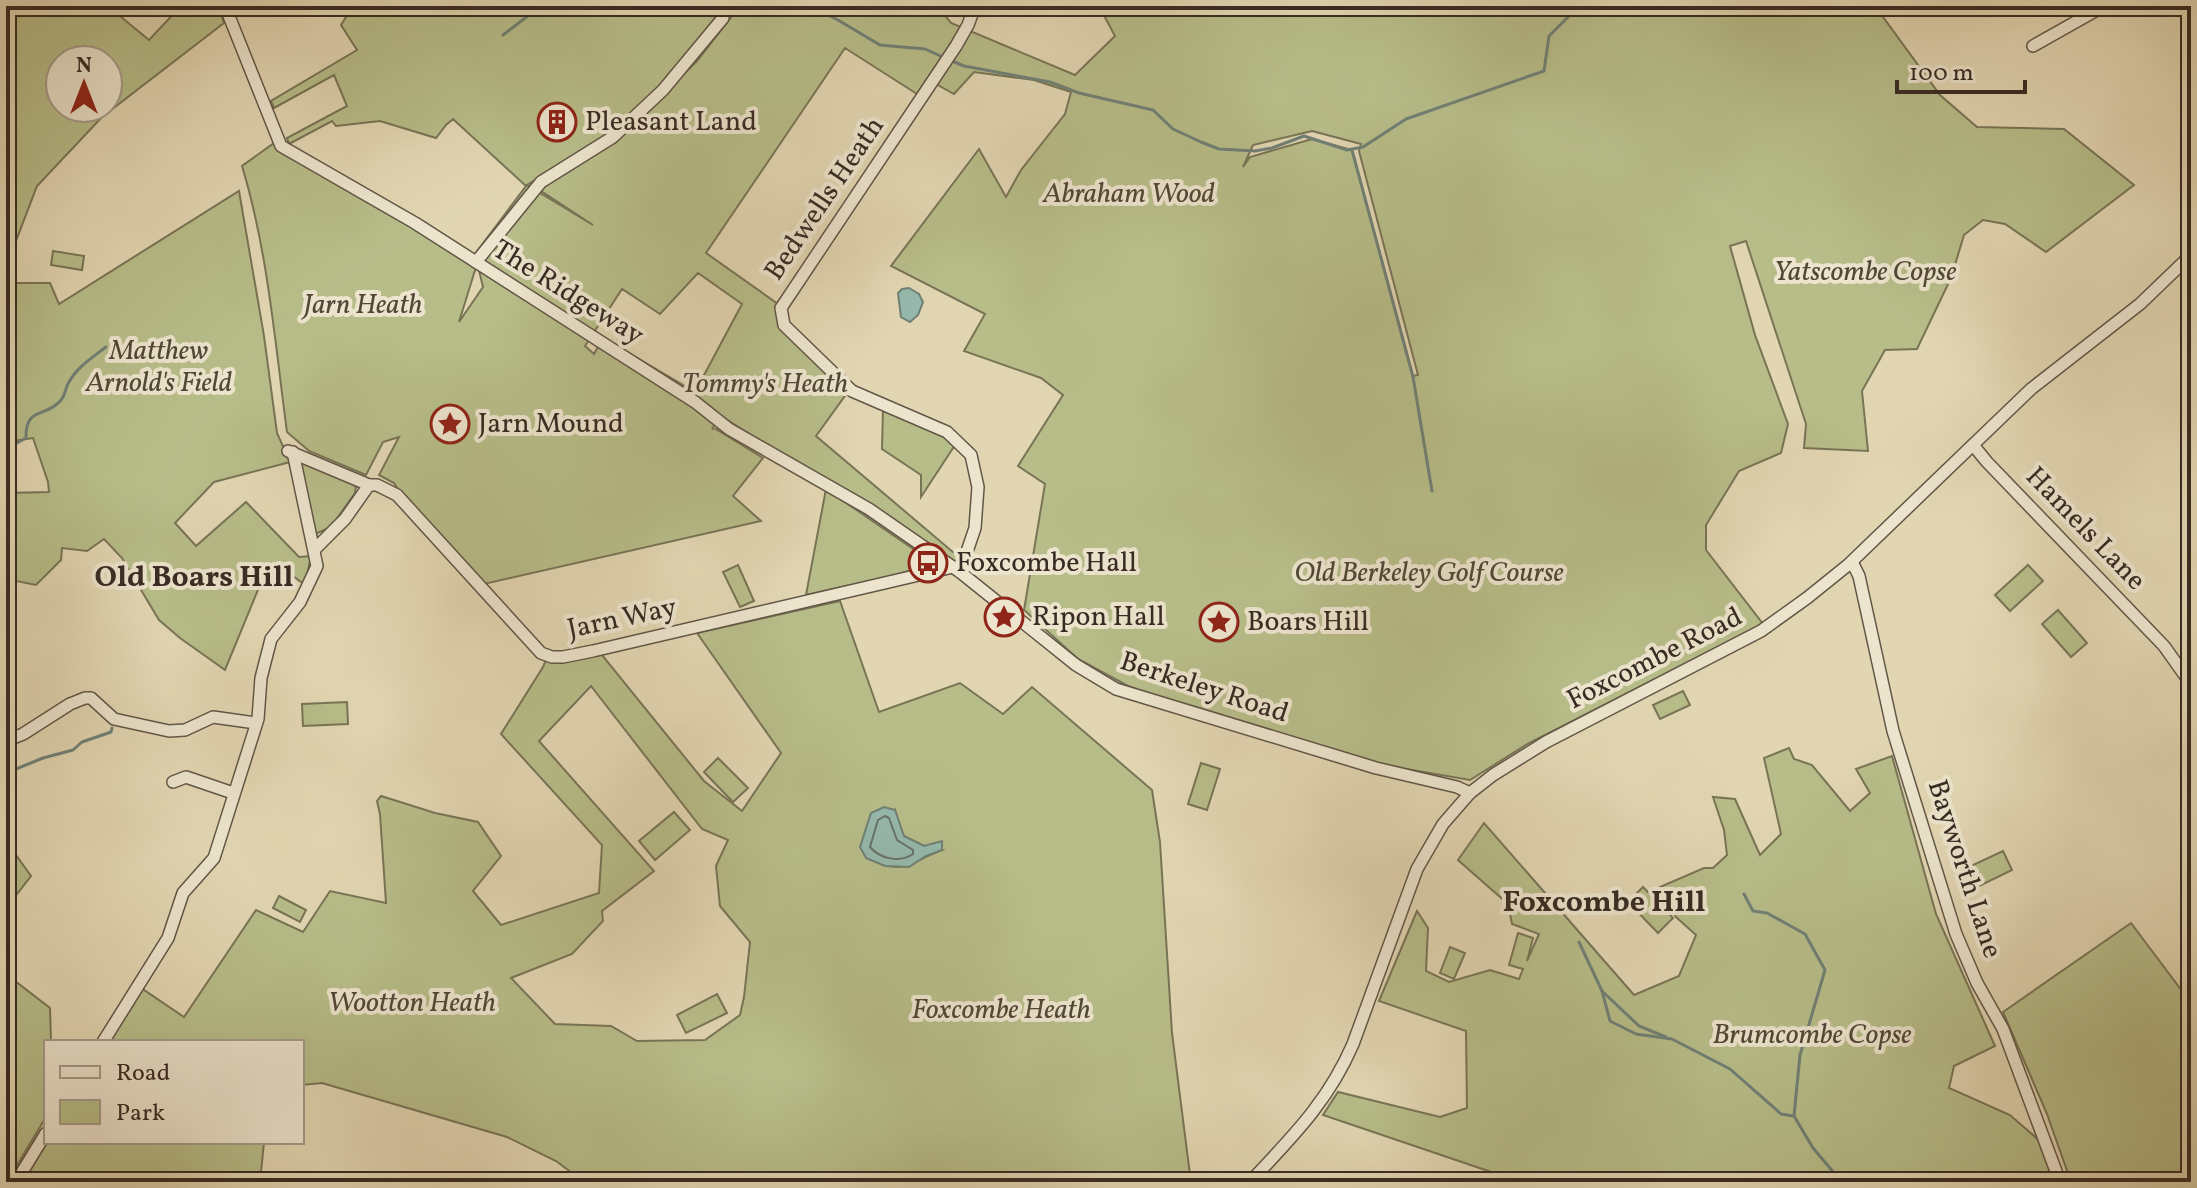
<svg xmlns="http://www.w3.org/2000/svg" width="2197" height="1188" viewBox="0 0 2197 1188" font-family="Vollkorn,serif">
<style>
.green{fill:#b7bd89;stroke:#787456;stroke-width:2;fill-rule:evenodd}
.water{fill:#95b9ad;stroke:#708076;stroke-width:2}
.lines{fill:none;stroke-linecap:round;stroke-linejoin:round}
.shore{stroke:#667268;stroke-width:2}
.stream{stroke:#708076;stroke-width:3}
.minor-casing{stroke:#625647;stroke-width:14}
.minor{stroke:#ece4cd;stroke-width:11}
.labels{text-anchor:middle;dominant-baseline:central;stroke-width:8;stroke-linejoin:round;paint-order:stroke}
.poi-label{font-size:28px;fill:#382b23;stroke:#ece4cd;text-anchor:start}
.park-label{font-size:28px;font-style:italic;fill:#514837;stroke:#ece4cd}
.street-label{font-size:28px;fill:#382b23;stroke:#ece4cd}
.neighbourhood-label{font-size:30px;font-weight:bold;fill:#382b23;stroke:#ece4cd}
</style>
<rect width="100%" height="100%" fill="#e2d6b2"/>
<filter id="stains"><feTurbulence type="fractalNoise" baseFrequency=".0025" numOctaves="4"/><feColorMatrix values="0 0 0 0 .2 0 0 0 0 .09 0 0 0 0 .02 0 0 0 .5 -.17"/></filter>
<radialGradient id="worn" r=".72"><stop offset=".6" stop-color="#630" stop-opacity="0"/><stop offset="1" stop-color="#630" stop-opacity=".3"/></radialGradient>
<g class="green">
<path d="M6 6H117L115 12 149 40 181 6H218L224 23 102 117 37 186 6 267ZM60 60H108V108H60Z"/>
<path d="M353 6H715L718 14 656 93 610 134 527 185 593 225 538 189 640 117 697 61 732 16 730 6H937L951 23 1075 75 1115 36 1099 6H1875L1940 95 1977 127 2064 129 2134 185 2046 252 2005 224 1983 220 1964 235 1951 278 1917 349 1885 350 1862 391 1868 451 1804 448 1806 424 1746 241 1730 246 1755 335 1788 424 1781 453 1739 471 1706 525V550L1763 624 1529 743 1470 780 1377 764 1189 708 1128 686 1078 659 1024 610 1045 484 1018 466 1063 395 1041 378 964 351 985 314 891 266 979 149 1006 197 1021 170 1065 114 1071 92 1034 80 974 72 954 94 927 79 917 94 845 48 706 253 778 304 779 323 847 393 816 436 960 558 953 562 721 416 712 429 714 428 763 458 733 496 761 521 484 584 401 494 394 483 379 475 399 437 383 442 366 475 309 451 287 432C275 343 268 252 242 166L274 143 476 267 459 322 483 287 475 254 526 186 453 119 446 125 436 138 380 121 336 126 332 121 289 144 287 138 347 106 334 75 274 108 271 101 357 50 341 25ZM1312 131 1361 144 1359 151 1418 375 1413 376 1352 150 1312 139 1250 157 1243 167 1253 145ZM698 273 742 304 695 392 603 338 594 354 585 346 622 289 660 314Z"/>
<path d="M239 191 264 336 277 433 290 462 214 482 175 523 196 546 246 502 299 557 311 556 305 585 285 570 262 580 225 670 180 638 159 620 122 558 104 539 87 551 62 548 61 560 36 585 6 579V493L49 492 48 482 33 438 13 441 6 436V283H50L59 304Z"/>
<path d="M53 251 84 256 82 270 51 265Z"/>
<path d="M883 408 932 429 955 445 921 497V475L882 449Z"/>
<path d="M304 459 356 486 355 493 331 527 315 534 300 463Z"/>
<path d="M826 489 919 553 922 558V565L919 568 896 575 806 595Z"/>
<path d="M738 565 754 601 740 607 723 572Z"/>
<path d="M2028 565 2043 581 2010 611 1995 595Z"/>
<path d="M840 601 879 712 960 683 1003 714 1032 687 1152 790 1160 842 1172 1033 1190 1175 1043 1174 1035 1182H584L556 1161 507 1137 322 1083 302 1085V1042H107L141 988 184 1017 256 910 303 932 330 891 386 903 380 814 377 801 381 796 435 813 478 822 501 856 473 891 501 925 599 893 602 845 501 734 543 667 549 652 566 651 594 645 704 781 742 811 781 753 697 633ZM591 686 702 829 728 840 716 866 720 906 750 942 744 997 740 1015 705 1040 637 1041 611 1026 555 1024 511 978 572 954 603 921 602 911 654 871 539 741ZM895 810 903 836 924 846 942 850C907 863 906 876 867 858Z"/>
<path d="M2058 610 2087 643 2071 657 2042 624Z"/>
<path d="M1683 691 1690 705 1660 719 1653 705Z"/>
<path d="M347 702 348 724 303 726 302 704Z"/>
<path d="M1789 748 1794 759 1812 765 1850 811 1870 793 1856 769 1892 756 1936 914 1995 1046 1954 1066 1949 1088 2010 1115 2041 1142 2055 1182H1515L1503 1176 1323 1115 1338 1092 1440 1117 1467 1108 1466 1031 1379 1001 1417 911 1428 928 1426 971 1449 982 1490 970 1519 979 1523 969 1509 965 1518 933 1533 938 1527 961 1539 934 1512 924 1508 904 1458 860 1484 823 1634 995 1679 976 1696 935 1676 917 1660 887 1704 868H1713L1727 855 1724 830 1713 797 1735 799 1760 855 1781 834 1764 758Z"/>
<path d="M718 758 748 788 733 802 704 772Z"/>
<path d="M1201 763 1220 769 1207 810 1188 804Z"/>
<path d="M674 812 690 830 655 860 639 841Z"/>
<path d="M6 841 31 876 6 908Z"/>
<path d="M2003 851 2012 870 1967 892 1958 872Z"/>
<path d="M1643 887 1673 918 1658 933 1628 902Z"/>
<path d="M279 896 306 910 300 922 273 908Z"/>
<path d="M2131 923 2191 1003V1182H2071L2047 1114 2003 1012Z"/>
<path d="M1450 947 1465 953 1454 979 1440 973Z"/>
<path d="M6 974 50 1008 51 1042H46V1117L7 1182Z"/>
<path d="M717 994 727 1013 686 1033 677 1015Z"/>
<path d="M46 1142H264L260 1182H18Z"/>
</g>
<g class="water">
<path d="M909 288 919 294 923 302 918 315 910 322 901 317 898 293 902 289Z"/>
<path d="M884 807 895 810 904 836 924 846 942 841V850L926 856 909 867 885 866 866 858 860 847 871 813Z"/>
</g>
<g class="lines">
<path class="shore" d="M885 816 889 818 897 840 913 850V854C900 863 880 859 870 847L878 820Z"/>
<g class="stream">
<path d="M809 6 838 20 880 45 925 49 945 58"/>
<path d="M503 35 537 9 547 6"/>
<path d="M952 61 964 66 1050 82 1079 93 1153 110 1173 129 1201 142 1219 149 1255 151 1272 148 1304 136 1347 150 1363 147 1406 119 1544 71 1549 36 1579 6"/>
<path d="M1352 150 1413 377 1432 491"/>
<path d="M6 449 26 438C25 406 47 418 61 400 66 394 65 388 69 382 77 367 93 357 106 347"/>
<path d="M6 773 43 758 73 750 82 742 111 732 112 728"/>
<path d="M1744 894 1753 911 1767 913 1805 934 1825 970 1800 1055 1794 1116 1813 1148 1840 1180 1872 1176 1877 1182"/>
<path d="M1579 942 1602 991 1610 1021 1636 1034 1672 1039 1730 1069 1781 1114 1793 1116"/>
<path d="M1602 991 1639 1026 1666 1037"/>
</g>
<defs>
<g id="minor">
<path d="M225 6 281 146 415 223 695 402 729 429 869 509 960 572 1076 665 1116 689 1376 768 1457 787 1470 793"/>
<path d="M2033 46 2104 6"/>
<path d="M476 262 541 182 613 137 663 90 723 18 722 6"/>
<path d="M1973 445 1987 462 2164 646 2191 684"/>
<path d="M288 451 369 485H377L397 495 541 653 552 657H563L593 651 953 567"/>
<path d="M314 550 345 519 369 485"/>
<path d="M1852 562 1859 576 1893 731 1956 934 1977 983 2003 1029 2060 1182"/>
<path d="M960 572 975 528 978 487 971 455 947 432 852 391 784 325 781 308 956 46 968 25 975 6"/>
<path d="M6 741 23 734 70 704 85 698H91L114 719 169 731 185 730 213 717 256 723"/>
<path d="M173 782 186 777 233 793"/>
<path d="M103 1042 168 938 183 893 214 858 258 719 261 678 271 639 300 602 317 566 293 452"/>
<path d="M16 1182 46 1133"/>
<path d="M1250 1182C1292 1137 1328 1102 1353 1044L1417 869 1443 824 1470 793 1493 775 1546 742 1761 631 1807 598 1848 565 2031 389 2140 304 2191 255"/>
</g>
</defs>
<use href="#minor" class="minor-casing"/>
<use href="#minor" class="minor"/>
</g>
<defs>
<symbol id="building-ring" viewBox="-11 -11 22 22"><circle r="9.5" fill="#ece4cd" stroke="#8f2418" stroke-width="1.5"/><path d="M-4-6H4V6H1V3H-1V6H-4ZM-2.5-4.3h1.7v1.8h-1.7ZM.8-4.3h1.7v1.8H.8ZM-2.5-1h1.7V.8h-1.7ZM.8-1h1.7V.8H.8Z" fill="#8f2418"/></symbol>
<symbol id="sight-ring" viewBox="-11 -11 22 22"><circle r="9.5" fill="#ece4cd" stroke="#8f2418" stroke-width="1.5"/><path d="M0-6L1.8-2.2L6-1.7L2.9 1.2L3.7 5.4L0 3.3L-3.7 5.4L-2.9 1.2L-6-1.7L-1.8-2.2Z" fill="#8f2418"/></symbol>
<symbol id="bus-ring" viewBox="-11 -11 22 22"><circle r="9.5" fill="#ece4cd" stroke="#8f2418" stroke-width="1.5"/><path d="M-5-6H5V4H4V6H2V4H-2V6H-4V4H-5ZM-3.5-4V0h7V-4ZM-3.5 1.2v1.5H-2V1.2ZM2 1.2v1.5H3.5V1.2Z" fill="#8f2418"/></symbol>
</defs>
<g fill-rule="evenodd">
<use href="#building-ring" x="535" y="100" width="44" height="44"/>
<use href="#sight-ring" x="428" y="402" width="44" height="44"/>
<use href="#bus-ring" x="906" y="541" width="44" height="44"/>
<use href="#sight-ring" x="982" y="595" width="44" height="44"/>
<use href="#sight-ring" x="1197" y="600" width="44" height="44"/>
</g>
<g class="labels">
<g class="poi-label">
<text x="585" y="122">Pleasant Land</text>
<text x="478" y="424">Jarn Mound</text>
<text x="956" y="563">Foxcombe Hall</text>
<text x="1032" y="617">Ripon Hall</text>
<text x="1247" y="622">Boars Hill</text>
</g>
<g class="park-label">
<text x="1129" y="194">Abraham Wood</text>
<text x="1865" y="272">Yatscombe Copse</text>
<text x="363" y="305">Jarn Heath</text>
<text x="159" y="351">Matthew<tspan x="159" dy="32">Arnold's Field</tspan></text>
<text x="765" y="384">Tommy's Heath</text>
<text x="1429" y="573">Old Berkeley Golf Course</text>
<text x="412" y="1003">Wootton Heath</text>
<text x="1001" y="1010">Foxcombe Heath</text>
<text x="1812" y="1035">Brumcombe Copse</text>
</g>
<g class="street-label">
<text transform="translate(825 199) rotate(-56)">Bedwells Heath</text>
<text transform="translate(568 293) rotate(32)">The Ridgeway</text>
<text transform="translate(2085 529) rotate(46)">Hamels Lane</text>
<text transform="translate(622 619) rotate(-12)">Jarn Way</text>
<text transform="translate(1655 659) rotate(-27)">Foxcombe Road</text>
<text transform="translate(1204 688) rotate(18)">Berkeley Road</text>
<text transform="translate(1964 869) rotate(72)">Bayworth Lane</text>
</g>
<g class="neighbourhood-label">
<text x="194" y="578">Old Boars Hill</text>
<text x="1604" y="903">Foxcombe Hill</text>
</g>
</g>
<rect width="2197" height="1188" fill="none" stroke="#e2d6b2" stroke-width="32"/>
<rect x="8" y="8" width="2181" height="1172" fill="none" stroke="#382b23" stroke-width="4"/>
<rect x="16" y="16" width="2165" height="1156" fill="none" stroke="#382b23" stroke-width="2"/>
<rect x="44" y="1040" width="260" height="104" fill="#ece4cd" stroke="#a49a89" stroke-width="2"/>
<rect x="60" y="1066" width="40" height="12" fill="#ece4cd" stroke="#a49a89" stroke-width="2"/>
<text x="116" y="1080" font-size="24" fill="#382b23">Road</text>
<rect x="60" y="1100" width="40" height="24" fill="#b7bd89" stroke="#a49a89" stroke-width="2"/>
<text x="116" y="1120" font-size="24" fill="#382b23">Park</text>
<g transform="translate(84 84)"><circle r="38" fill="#ece4cd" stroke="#a49a89" stroke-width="2"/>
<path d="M0-6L14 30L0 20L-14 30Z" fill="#8f2418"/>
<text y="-12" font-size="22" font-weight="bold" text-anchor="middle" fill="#382b23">N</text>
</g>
<path d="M1897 80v12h128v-12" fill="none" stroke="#382b23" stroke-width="4"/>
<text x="1909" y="80" font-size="24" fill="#382b23" stroke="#ece4cd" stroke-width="6" paint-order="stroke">100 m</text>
<rect width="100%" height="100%" filter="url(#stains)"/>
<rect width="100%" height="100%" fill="url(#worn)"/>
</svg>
